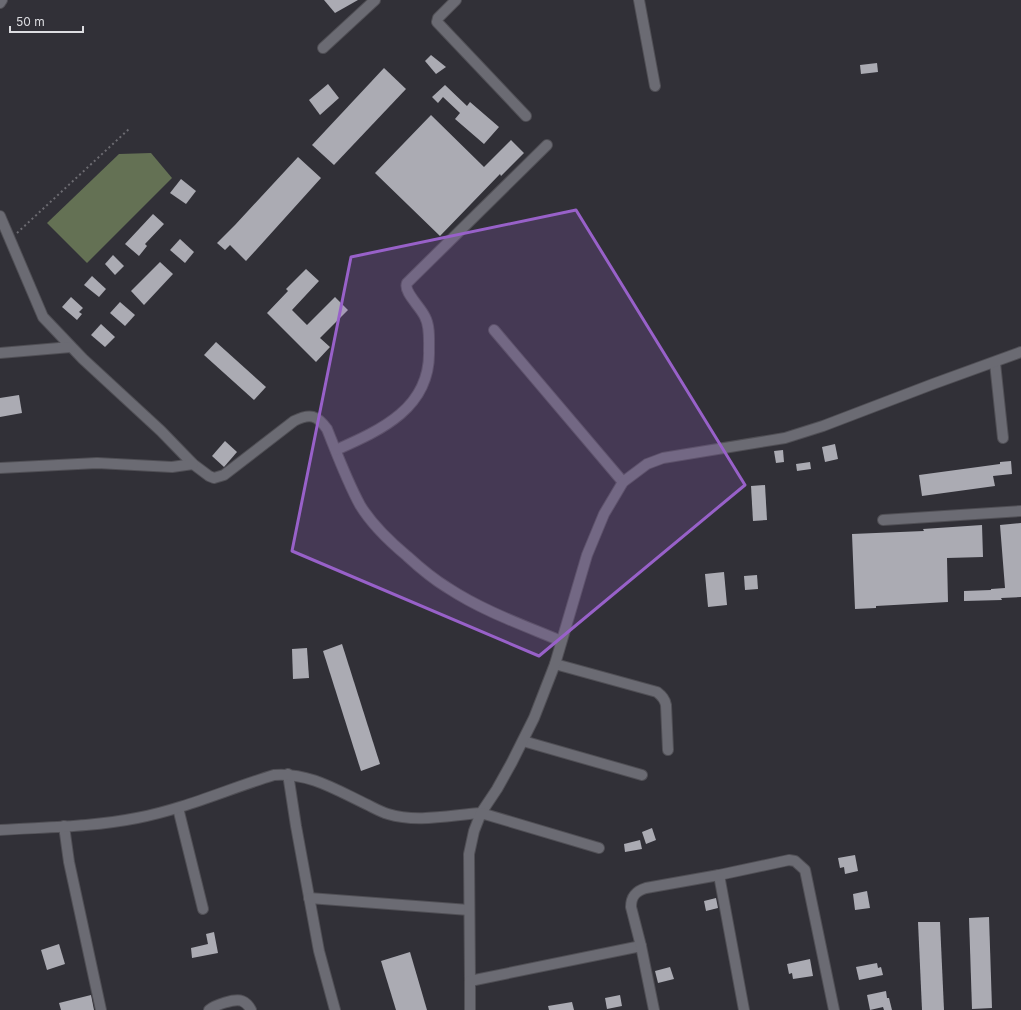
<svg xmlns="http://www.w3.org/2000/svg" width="1021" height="1010" viewBox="0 0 1021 1010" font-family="Inter,sans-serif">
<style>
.forest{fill:#647154}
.building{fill:#ababb3}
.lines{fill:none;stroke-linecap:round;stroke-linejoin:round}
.minor-casing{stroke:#504f55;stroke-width:12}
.path{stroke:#6d6c72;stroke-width:2;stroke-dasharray:2 3;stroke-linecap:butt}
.minor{stroke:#6b6b73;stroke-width:10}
.marked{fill:#9861c9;fill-opacity:0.2;stroke:#9861c9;stroke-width:3;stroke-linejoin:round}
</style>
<rect width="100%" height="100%" fill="#313037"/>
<path class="forest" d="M151 153 172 178 87 263 47 223 119 154Z"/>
<g class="building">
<path d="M324 0H358L335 13Z"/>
<path d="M431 55 446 67 436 74 425 61Z"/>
<path d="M877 63 878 72 861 74 860 65Z"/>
<path d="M384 68 406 89 334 165 312 145Z"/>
<path d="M328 84 339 98 320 115 309 100Z"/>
<path d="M445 85 467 106 470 102 499 127 484 144 455 119 460 113 443 97 438 103 432 97Z"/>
<path d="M431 115 484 167 511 140 524 153 501 176 500 174 440 236 375 173Z"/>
<path d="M298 157 321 178 246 261 230 245 225 250 217 243 235 225Z"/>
<path d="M181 179 196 191 186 204 170 193Z"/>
<path d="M153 214 164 224 145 244 147 246 139 256 125 244Z"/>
<path d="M180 239 194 252 185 263 170 250Z"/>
<path d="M113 255 124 266 115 275 105 264Z"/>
<path d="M160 262 173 274 144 305 131 291Z"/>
<path d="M306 269 319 281 292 310 307 325 335 297 348 310 320 338 330 347 316 362 267 313 288 291 286 289Z"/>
<path d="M92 276 106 289 99 297 84 285Z"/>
<path d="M71 297 83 308 79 312 82 314 77 320 62 307Z"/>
<path d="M120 302 135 315 125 326 110 313Z"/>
<path d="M101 324 115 337 105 347 91 335Z"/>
<path d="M216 342 266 387 254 400 204 355Z"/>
<path d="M19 395 22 413 0 417V398Z"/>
<path d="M225 441 237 452 224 467 212 456Z"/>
<path d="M835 444 838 459 825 462 822 447Z"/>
<path d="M783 450 784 462 776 463 774 451Z"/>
<path d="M1011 461 1012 474 993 476 995 486 922 496 919 475 1000 464V462Z"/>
<path d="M810 462 811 469 797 471 796 464Z"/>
<path d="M765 485 767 520 753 521 751 486Z"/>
<path d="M1021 523V597L1001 598 1002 600 964 601V591L991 590V589L1005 588 1000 525Z"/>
<path d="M982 525 983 557 947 558 948 602 876 606V608L855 609 852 534 924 531 923 529Z"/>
<path d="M724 572 727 605 708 607 705 574Z"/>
<path d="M757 575 758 589 745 590 744 576Z"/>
<path d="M342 644 380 764 361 771 323 651Z"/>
<path d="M307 648 309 678 293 679 292 649Z"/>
<path d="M652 828 656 840 646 844 642 832Z"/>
<path d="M640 840 642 849 625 852 624 844Z"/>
<path d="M855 855 858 871 845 874 844 867 840 868 838 858Z"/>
<path d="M867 891 870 908 855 910 853 894Z"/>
<path d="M716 898 718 908 706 911 704 901Z"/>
<path d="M989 917 992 1008 972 1009 969 918Z"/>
<path d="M918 922H940L944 1010H922Z"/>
<path d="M214 932 218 953 192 958 191 948 208 944 206 934Z"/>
<path d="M59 944 65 964 47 970 41 950Z"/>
<path d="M410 952 427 1010H396L381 961Z"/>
<path d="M810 959 813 976 793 979 792 973 789 974 787 964Z"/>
<path d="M877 963 878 968 881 967 883 975 859 980 856 967Z"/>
<path d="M670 967 674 979 658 983 655 971Z"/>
<path d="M886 991 887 998H889L892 1010H884L883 1007 870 1010 867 995Z"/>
<path d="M91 995 94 1010H61L59 1003Z"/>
<path d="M620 995 622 1006 607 1009 605 998Z"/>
<path d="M572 1002 574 1010H549L548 1006Z"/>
</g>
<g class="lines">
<defs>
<g id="minor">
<path d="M456 0 438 18 437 22 526 116"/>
<path d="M639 0 655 86"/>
<path d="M0 3 2 0"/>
<path d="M323 48 375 0"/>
<path d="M0 216 43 317 83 359 161 431 193 464 209 476 214 478 224 475 294 421C310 413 317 415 327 429 337 454 347 481 360 505 372 525 389 541 407 556 420 568 433 579 448 588 483 611 523 625 561 641"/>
<path d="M494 330 623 482"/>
<path d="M0 353 71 347"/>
<path d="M995 363 1003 438"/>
<path d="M336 450C381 430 431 408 429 350 429 340 430 326 425 317 421 307 403 292 407 283L547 145"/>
<path d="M0 468 97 463 172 467 193 464"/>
<path d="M883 520 1021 511"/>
<path d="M555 664 657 692C662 696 665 699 666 705L668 750"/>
<path d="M523 741 642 775"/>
<path d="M288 774 296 826 319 951 335 1010"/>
<path d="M178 808 203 909"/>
<path d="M64 826 69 862 101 1010"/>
<path d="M0 830C46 827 92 827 137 818 184 809 228 789 274 775 309 772 338 791 368 805 374 808 381 812 388 814 417 823 451 815 481 813L497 789 512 762 534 718 555 664 587 555 604 514 623 482 647 464 663 458 785 438 823 426 933 384 1021 352"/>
<path d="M719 875 744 1010"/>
<path d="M309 898 469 910"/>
<path d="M470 981 469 854 474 831 481 813 599 848"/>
<path d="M209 1010C215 1005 235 998 242 1001 247 1003 249 1006 251 1010"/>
<path d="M470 1010V981L641 946"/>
<path d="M654 1010 641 946 631 907C631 896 636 891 646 888L719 875 789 860 795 861 805 870 834 1010"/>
</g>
</defs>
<use href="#minor" class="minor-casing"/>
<path class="path" d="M17 233 129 129"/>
<use href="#minor" class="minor"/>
</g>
<path class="marked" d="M576 210 745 485 539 656 292 551 351 257Z"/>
<path d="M10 26v6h73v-6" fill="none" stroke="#dddde1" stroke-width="2"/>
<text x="16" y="26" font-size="12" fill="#dddde1" stroke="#313037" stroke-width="3" paint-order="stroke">50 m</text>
</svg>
